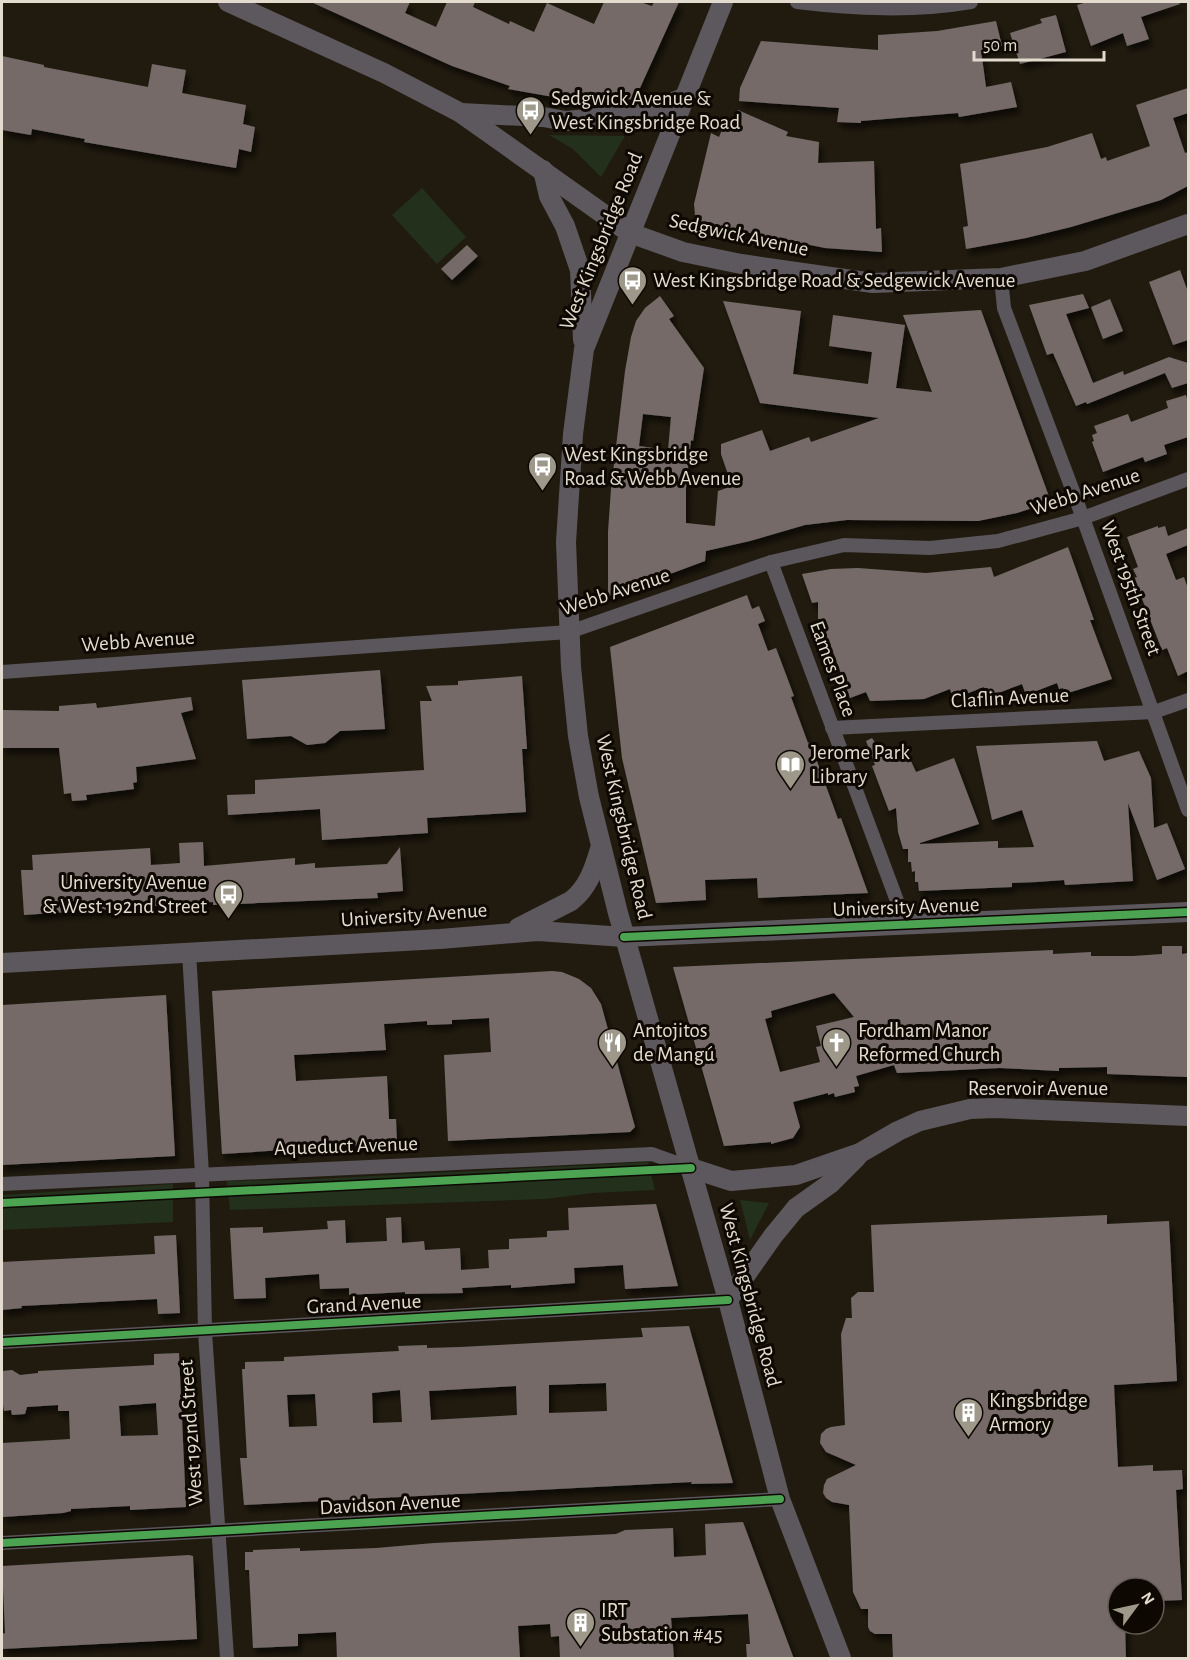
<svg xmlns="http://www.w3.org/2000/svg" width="1190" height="1660" viewBox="0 0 1190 1660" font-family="'Alegreya Sans',sans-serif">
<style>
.green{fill:#22301c}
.building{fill:#746b68;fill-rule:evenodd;filter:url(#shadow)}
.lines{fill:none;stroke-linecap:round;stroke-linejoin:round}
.street{stroke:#5a565c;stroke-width:14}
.secondary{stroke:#5d585d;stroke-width:20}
.cycleway-casing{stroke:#0d0802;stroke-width:11}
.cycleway{stroke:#4ca352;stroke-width:8}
.labels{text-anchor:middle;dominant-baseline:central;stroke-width:6;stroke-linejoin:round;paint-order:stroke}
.poi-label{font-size:21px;fill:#e2dbce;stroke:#0d0802;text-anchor:start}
.street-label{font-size:21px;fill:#e2dbce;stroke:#0d0802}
</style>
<defs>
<filter id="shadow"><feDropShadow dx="3.5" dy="6" stdDeviation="3" flood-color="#0009"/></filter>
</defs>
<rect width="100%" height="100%" fill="#211b0f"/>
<g class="green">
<path d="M549 135 625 136 601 177 573 149Z"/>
<path d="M422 188 466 237 437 264 392 215Z"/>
<path d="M648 1162 655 1190 593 1193 545 1199 230 1210 227 1181 314 1179Z"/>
<path d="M173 1184V1222L2 1230V1195Z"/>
<path d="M740 1200 769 1203 750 1240Z"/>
</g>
<g class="building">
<path d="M311 2H410L405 13 436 27 447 2H475L473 7 509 24 510 21 534 32 547 3 594 24 604 2H640L652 6 654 2H679L635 99 588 101 559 98 508 89 510 86 452 66Z"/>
<path d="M1087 2H1179L1180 4 1141 17 1149 39 1127 46 1123 33 1091 46 1077 5Z"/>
<path d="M1056 15 1066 52 1020 64 1010 33 1042 23 1040 19Z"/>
<path d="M996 21 1002 46 981 50 986 87 1011 82 1017 107 959 117 958 113 861 121V123L837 122 839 108 739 101 740 88 761 41 878 50V35L937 31Z"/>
<path d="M2 56 44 65V67L148 87 152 64 186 70 182 93 246 105 243 124 255 127 251 152 239 149 236 168 84 142 85 139 32 129 31 135 2 130Z"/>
<path d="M1188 88V113L1173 118 1185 153 1188 152V186L1161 200 1071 227 1026 238 966 249 963 227 968 226 960 164 1047 147 1092 133 1101 159 1106 157 1107 161 1150 146 1136 105Z"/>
<path d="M738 110 788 132 786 136 819 142 818 163 874 161 876 229 881 228 882 252 825 248 705 224 698 219 695 215 694 204 711 133 719 137 726 120 737 124Z"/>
<path d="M467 245 478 256 452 280 441 269Z"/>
<path d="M1180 270 1188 292V340L1173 345 1149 282Z"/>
<path d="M1083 294 1089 308 1066 314 1093 383 1123 371 1124 375 1169 357 1188 363V383L1172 388 1165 373 1087 404 1086 402 1076 406 1053 353 1047 355 1029 305Z"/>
<path d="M660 296 674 316 669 319 704 368 693 441 691 440 686 488V523L715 526 718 491 732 486 721 454V444L762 430 770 451 809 437 811 442 879 418 760 403 723 301 801 311 793 374 868 384 872 352 829 346 833 315 905 325 896 388 932 392 903 315 981 310 1051 502 1017 513 978 521 847 520 805 525 750 541 706 551 705 561 608 597V532L611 489 625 371 631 337 636 321 645 308ZM643 414 671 417 668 450 639 446Z"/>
<path d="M1110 299 1123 331 1103 339 1091 307Z"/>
<path d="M1186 395 1188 403V437L1164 445 1167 454 1145 462 1143 457 1103 472 1092 442 1094 441 1092 435 1097 433 1094 426 1128 414 1131 422 1168 408 1166 401Z"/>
<path d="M1158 526V528L1165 526 1168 536 1188 528V545L1166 554 1176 580 1184 577 1188 589V671L1178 676 1167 648 1162 650 1134 578 1137 577 1133 569 1138 567 1127 537Z"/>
<path d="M1068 547 1094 620H1090L1112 679 1065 694 1063 688 1059 689 1057 683 1026 695 1022 684 988 697 984 687 953 699 950 689 924 699 870 701 866 692 850 698 828 638H826L825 629H822V619H818V602L812 603 802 574 831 569 858 568 926 573 991 567 994 577Z"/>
<path d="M747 595 752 609 759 606 765 621 758 624 768 651 776 648 794 696 791 697 808 743 810 742 838 819 841 818 868 893 758 898 757 878 705 880 706 900 656 903 622 758 610 647Z"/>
<path d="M380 670 385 729 340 731 325 743 307 745 291 736 247 739 242 680Z"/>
<path d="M522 676 527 749H522L526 812 427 818 428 833 322 840 320 809 228 815 227 795 255 794V780L424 770 420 701H432L426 686 458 685V681Z"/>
<path d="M191 697 193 710 181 713 196 759 136 767 137 782 133 783 134 789 86 795 87 800 72 801 71 793 64 794 59 748H2V710L59 711V706L96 703 97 708Z"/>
<path d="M872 738 887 761 904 754 907 760 910 759 916 772 954 758 979 824 920 843V844L998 841V848L1034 847 1022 810 992 820 976 746 1097 741 1104 761 1139 751 1151 778 1154 828 1167 823 1185 869 1157 880 1128 803 1133 881 1065 885 1064 880 1037 882 1012 883V887L919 891 918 882H915V871L912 872 911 862H908V849H903L898 832 896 808 889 811 872 766 875 765 866 741Z"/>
<path d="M203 842 204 866 295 858V865L315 863V868L387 864 400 847 403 891 377 893 378 898 213 905V902L24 915 21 870H33L32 855 150 848 151 865 180 863 179 843Z"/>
<path d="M1162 946H1182V954L1188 953V1077L1107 1074V1067L1059 1068V1071L1000 1068 897 1073 894 1065 856 1076 859 1086 854 1087 855 1092 835 1097 834 1093 828 1095V1093L793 1102 800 1127 793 1138 771 1144V1142L724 1146 673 967 1053 950V954L1091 952V956H1133L1162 954ZM834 993 854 1017 816 1026 821 1046 816 1047 820 1062 780 1072 765 1019 772 1017 771 1011Z"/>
<path d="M552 971 562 972 579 979 591 988 601 1004 635 1127 630 1132 448 1141 444 1055 491 1052 489 1018 452 1020V1024L427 1025V1021L384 1024 386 1050 294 1055 296 1081 387 1076 389 1119H396L397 1143 222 1154 212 991Z"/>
<path d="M166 995 175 1156 2 1165V1005Z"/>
<path d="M656 1204 678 1286 625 1289 623 1265 574 1268 575 1283 511 1288V1285L462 1288 463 1293 405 1294V1292L349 1295V1288L320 1289 319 1274 265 1278 266 1298 234 1299 230 1228 263 1227V1233L328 1229 327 1221 345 1220 346 1243 387 1241 386 1218 401 1217 402 1243 424 1241 425 1250 460 1248 461 1270 489 1268 488 1250 509 1249V1239L547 1237V1231L569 1230 568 1208Z"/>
<path d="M1107 1215V1224L1169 1221 1177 1381 1114 1385 1118 1467 1153 1465V1471L1182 1470 1183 1489 1176 1490 1182 1600 1154 1601V1588H1118V1624H1125L1126 1659H893L892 1634H875L870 1631 868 1627V1609H861L853 1592 849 1505 832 1502 826 1498 823 1493 824 1485 827 1479 856 1465 826 1452 820 1443 821 1434 826 1429 831 1427 845 1425 841 1334 846 1318H852L851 1298 858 1292H874L871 1225Z"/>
<path d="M176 1235 180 1313 158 1314 157 1299 21 1306 22 1308 2 1310V1262L155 1254 154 1236Z"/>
<path d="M689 1326 733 1483 691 1484 692 1482 244 1505 240 1458H247L242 1369H245V1362L284 1361V1357L399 1351 398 1346 427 1345V1348L460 1347 643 1337 641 1328ZM606 1383 607 1411 549 1413V1385ZM516 1386 517 1415 431 1420 429 1391ZM400 1390 402 1422 373 1423 372 1393ZM315 1394 317 1426 289 1427 287 1395Z"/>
<path d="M179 1353 186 1507 130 1510V1506L71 1509V1511L63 1513 3 1517 2 1443 70 1439 69 1411H58V1405L27 1407 25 1414 12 1415 11 1410 4 1411 3 1405H2V1371L12 1370 20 1375 38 1373V1371L154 1365V1354ZM156 1403 158 1435 121 1436 119 1406Z"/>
<path d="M743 1522 794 1659H747L746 1644H750L748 1614 671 1618 674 1659H560L559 1636 551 1637 550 1624 518 1626 520 1659H337L336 1632 298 1634V1646L253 1648 249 1570H245V1552H253V1550L300 1548V1551L376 1548 434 1543 616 1534 625 1530 673 1528 674 1557 706 1555 705 1524Z"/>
<path d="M189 1555 193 1556 197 1639 2 1649V1634L5 1633 2 1566Z"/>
</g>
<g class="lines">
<g class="street">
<path d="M797 2C856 9 912 12 971 2"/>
<path d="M1001 278 1004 308 1083 518 1188 810"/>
<path d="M771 562 906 925"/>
<path d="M2 672 569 632 771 562 844 545 930 548 998 541 1083 518 1188 479"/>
<path d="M832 728 1154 712 1188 700"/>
<path d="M189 952 202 1174 205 1332 227 1658"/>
<path d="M2 1184 652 1154 691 1168"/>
<path d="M2 1342 728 1300"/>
<path d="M2 1543 780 1499"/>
</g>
<g class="secondary">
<path d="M228 2 384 73 461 113 630 233 683 252 741 264 873 283 1001 278 1085 261 1188 224"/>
<path d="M723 2 584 349 573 434 566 542 571 667 578 736 589 797 618 913 728 1300 780 1499 841 1658"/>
<path d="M461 113 543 117 566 121 641 114 686 97"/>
<path d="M543 170 549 196 565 226 580 270 583 340"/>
<path d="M518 928 571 901C588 888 594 869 600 849"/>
<path d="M2 963 440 939 538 931 624 937 1188 912"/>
<path d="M691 1168 731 1181 796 1175 860 1153 898 1131 920 1121 970 1109 995 1108 1188 1116"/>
<path d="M728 1300 773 1236 796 1208 831 1183 857 1157"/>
</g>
<defs>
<g id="cycleway">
<path d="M624 937 1188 912"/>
<path d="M2 1203 691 1168"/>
<path d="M2 1342 728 1300"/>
<path d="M2 1543 780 1499"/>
</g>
</defs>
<use href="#cycleway" class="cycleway-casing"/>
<use href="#cycleway" class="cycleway"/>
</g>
<defs>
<symbol id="bus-pin" viewBox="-11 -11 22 30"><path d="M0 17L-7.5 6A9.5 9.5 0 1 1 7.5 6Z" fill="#9e988b" stroke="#0d0802"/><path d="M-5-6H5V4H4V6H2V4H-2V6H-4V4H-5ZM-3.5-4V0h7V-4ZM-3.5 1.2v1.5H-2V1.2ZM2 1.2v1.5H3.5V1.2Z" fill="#fff"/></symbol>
<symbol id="library-pin" viewBox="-11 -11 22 30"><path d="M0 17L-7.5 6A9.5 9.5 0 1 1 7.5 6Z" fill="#9e988b" stroke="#0d0802"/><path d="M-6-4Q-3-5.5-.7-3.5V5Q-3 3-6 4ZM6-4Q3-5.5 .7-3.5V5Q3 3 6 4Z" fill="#fff"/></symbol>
<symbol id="restaurant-pin" viewBox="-11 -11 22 30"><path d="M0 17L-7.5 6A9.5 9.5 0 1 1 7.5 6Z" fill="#9e988b" stroke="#0d0802"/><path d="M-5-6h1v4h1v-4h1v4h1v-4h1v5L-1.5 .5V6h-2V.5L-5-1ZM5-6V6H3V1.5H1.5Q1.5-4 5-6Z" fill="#fff"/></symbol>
<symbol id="church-pin" viewBox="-11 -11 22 30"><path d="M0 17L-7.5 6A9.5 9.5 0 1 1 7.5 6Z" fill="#9e988b" stroke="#0d0802"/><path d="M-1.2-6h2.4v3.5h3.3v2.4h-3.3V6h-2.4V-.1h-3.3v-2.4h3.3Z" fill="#fff"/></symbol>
<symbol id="building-pin" viewBox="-11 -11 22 30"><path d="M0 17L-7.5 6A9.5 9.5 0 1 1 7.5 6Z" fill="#9e988b" stroke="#0d0802"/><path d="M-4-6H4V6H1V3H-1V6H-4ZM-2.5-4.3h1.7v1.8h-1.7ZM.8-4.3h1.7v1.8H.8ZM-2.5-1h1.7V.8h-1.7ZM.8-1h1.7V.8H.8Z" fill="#fff"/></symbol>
</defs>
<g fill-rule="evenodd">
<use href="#bus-pin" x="514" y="94" width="33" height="45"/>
<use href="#bus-pin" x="616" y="264" width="33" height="45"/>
<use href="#bus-pin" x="526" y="450" width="33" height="45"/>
<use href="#library-pin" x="774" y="748" width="33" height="45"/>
<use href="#bus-pin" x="212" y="878" width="33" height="45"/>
<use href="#restaurant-pin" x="596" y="1026" width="33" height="45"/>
<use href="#church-pin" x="820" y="1026" width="33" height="45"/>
<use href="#building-pin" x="952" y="1396" width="33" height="45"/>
<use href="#building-pin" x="564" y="1606" width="33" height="45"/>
</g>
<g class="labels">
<g class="poi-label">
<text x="551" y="98">Sedgwick Avenue &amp;<tspan x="551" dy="24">West Kingsbridge Road</tspan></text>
<text x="653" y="280">West Kingsbridge Road &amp; Sedgewick Avenue</text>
<text x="564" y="454">West Kingsbridge<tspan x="564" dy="24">Road &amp; Webb Avenue</tspan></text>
<text x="811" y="752">Jerome Park<tspan x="811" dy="24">Library</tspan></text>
<text x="207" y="882" text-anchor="end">University Avenue<tspan x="207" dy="24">&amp; West 192nd Street</tspan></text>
<text x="633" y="1030">Antojitos<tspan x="633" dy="24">de Mangú</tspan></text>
<text x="858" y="1030">Fordham Manor<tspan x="858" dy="24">Reformed Church</tspan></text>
<text x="989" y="1400">Kingsbridge<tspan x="989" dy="24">Armory</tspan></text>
<text x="601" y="1610">IRT<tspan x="601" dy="24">Substation #45</tspan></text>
</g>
<g class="street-label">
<text transform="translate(739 235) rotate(12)">Sedgwick Avenue</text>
<text transform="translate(601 241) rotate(-68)">West Kingsbridge Road</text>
<text transform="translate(1085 492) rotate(-18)">Webb Avenue</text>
<text transform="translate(1131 588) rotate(70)">West 195th Street</text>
<text transform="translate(615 592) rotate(-18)">Webb Avenue</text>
<text transform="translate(138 641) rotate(-4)">Webb Avenue</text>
<text transform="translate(833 669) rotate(70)">Eames Place</text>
<text transform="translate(1010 698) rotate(-3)">Claflin Avenue</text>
<text transform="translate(624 827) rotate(77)">West Kingsbridge Road</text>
<text transform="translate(906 907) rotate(-2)">University Avenue</text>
<text transform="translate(414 915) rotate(-4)">University Avenue</text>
<text x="1038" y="1088">Reservoir Avenue</text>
<text transform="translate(346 1146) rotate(-2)">Aqueduct Avenue</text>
<text transform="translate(750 1295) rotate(75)">West Kingsbridge Road</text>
<text transform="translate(364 1304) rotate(-3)">Grand Avenue</text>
<text transform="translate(191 1433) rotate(-94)">West 192nd Street</text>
<text transform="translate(390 1504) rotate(-3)">Davidson Avenue</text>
</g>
</g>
<rect width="1190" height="1660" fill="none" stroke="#e2dbce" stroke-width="6"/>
<g transform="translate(1136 1606) rotate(57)"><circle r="28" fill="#0d0802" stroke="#625c54" stroke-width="1.5"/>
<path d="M0-4.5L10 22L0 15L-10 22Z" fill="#9e988b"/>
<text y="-9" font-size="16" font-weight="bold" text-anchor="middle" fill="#e2dbce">N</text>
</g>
<path d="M974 51v9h130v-9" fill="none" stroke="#e2dbce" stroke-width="3"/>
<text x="983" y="51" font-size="18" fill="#e2dbce" stroke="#0d0802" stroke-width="4.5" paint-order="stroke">50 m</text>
</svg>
